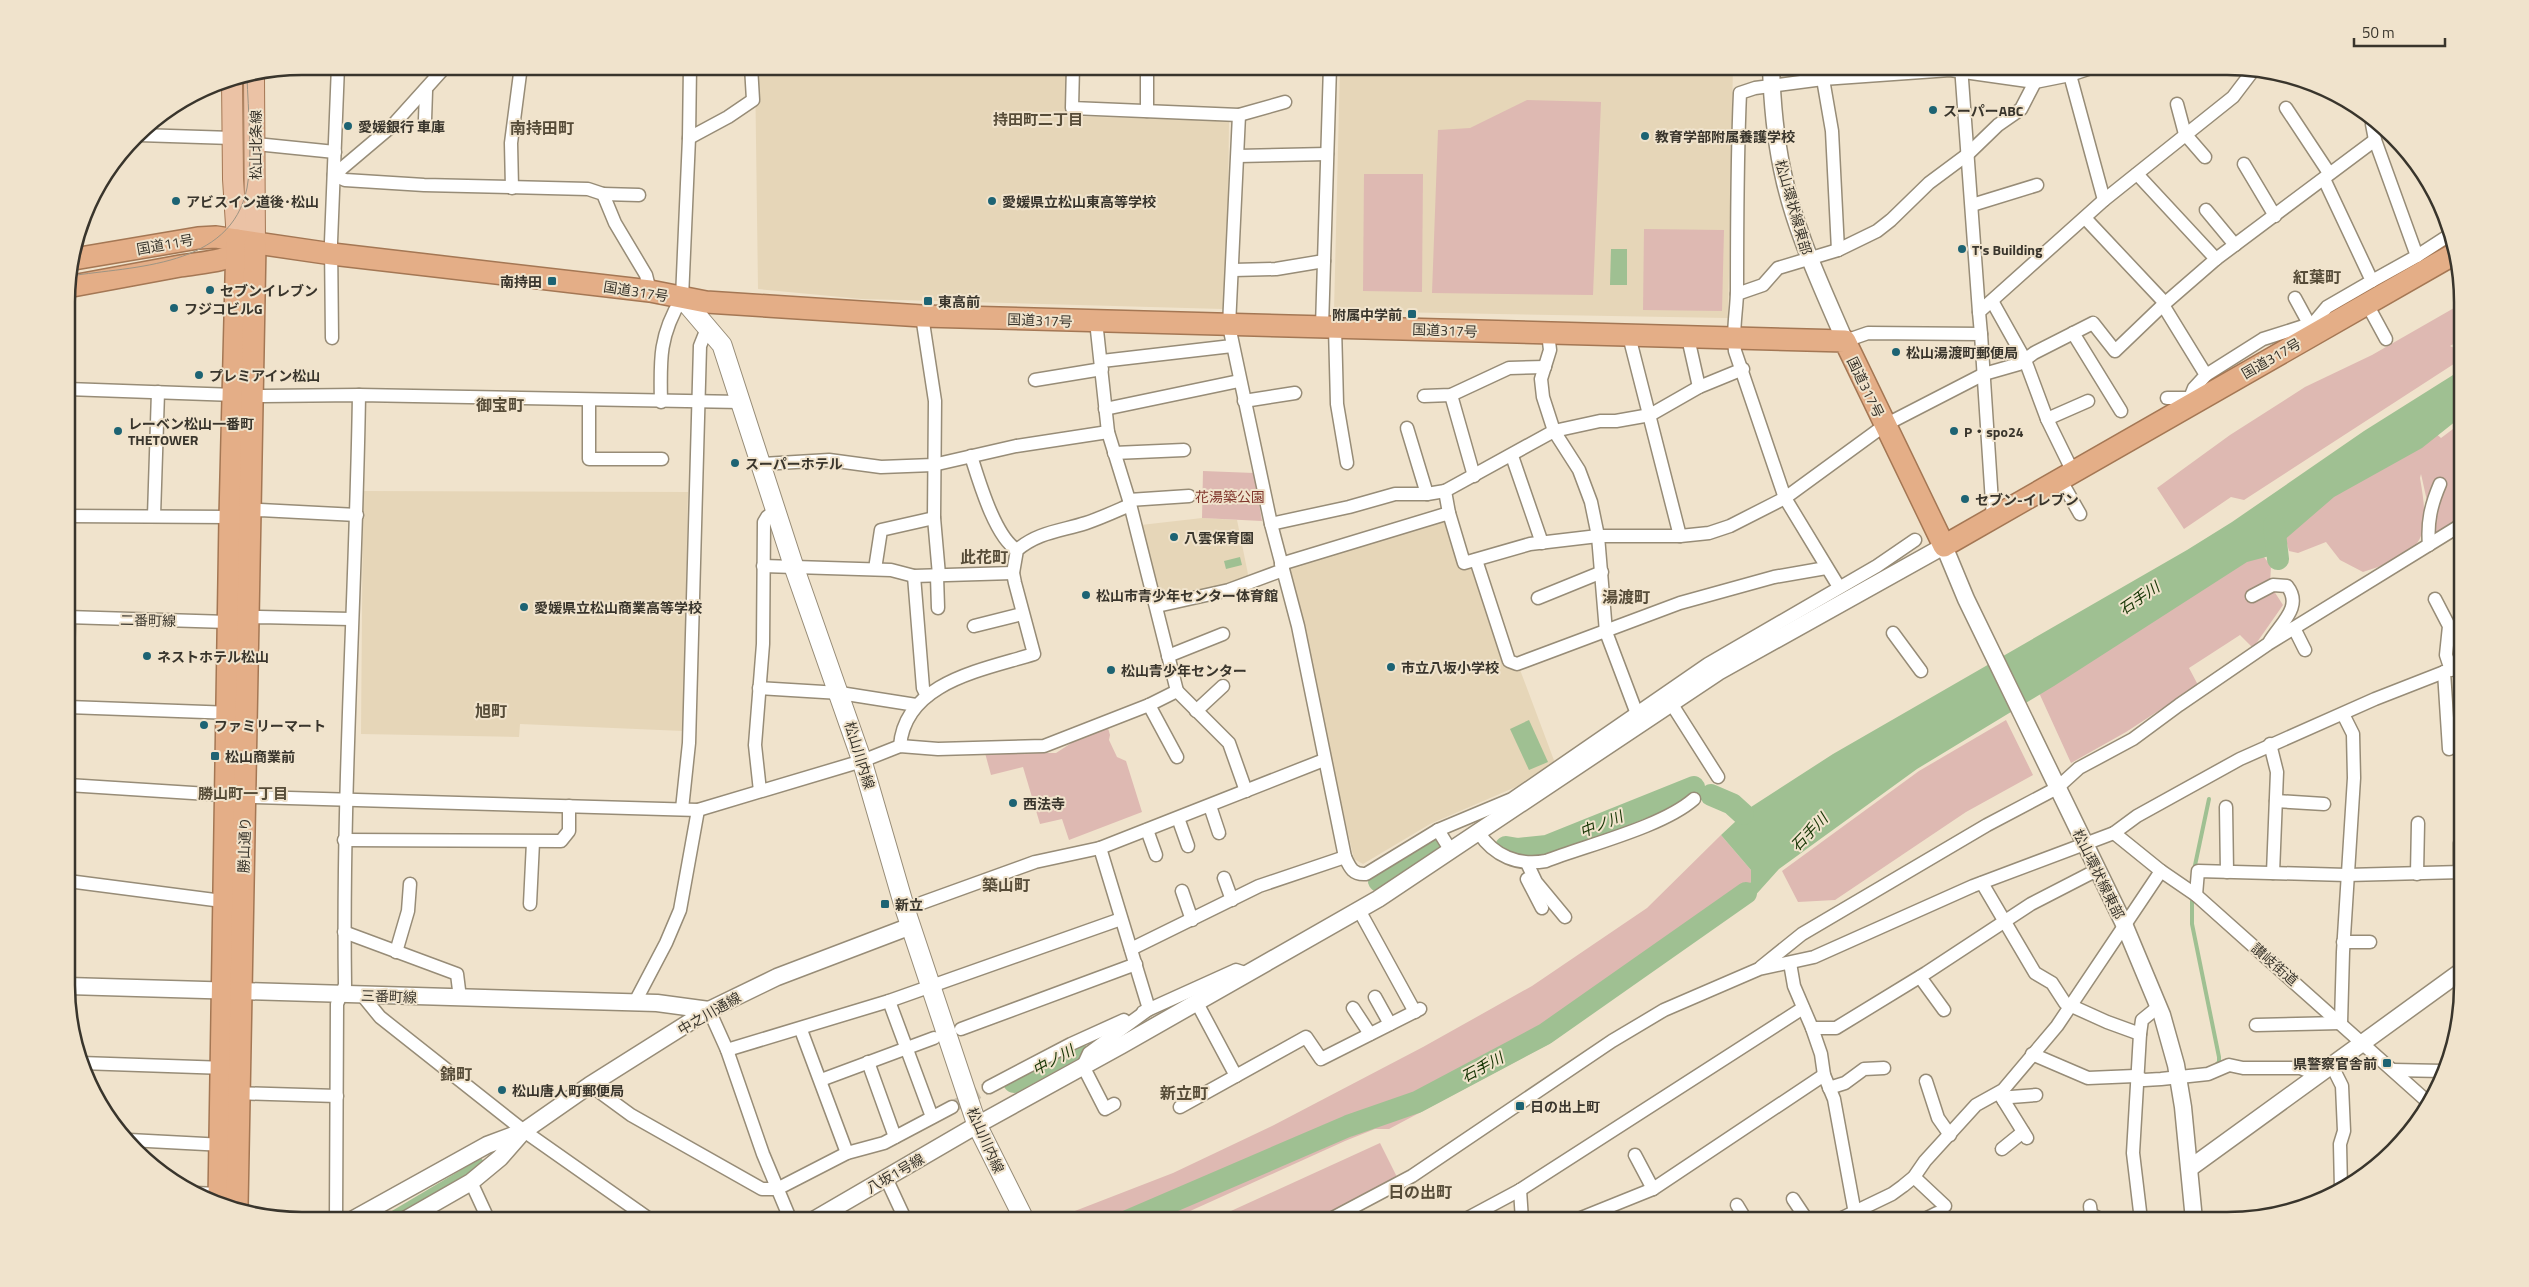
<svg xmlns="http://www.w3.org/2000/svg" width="2529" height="1287" viewBox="0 0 2529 1287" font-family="'Titillium Web','Noto Sans JP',sans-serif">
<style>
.built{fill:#e6d6b8}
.green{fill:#deb9b2}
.water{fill:#9fc092}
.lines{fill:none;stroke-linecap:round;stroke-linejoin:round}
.stream{stroke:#9fc092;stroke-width:4}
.river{stroke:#9fc092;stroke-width:22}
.minor-tunnel{stroke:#cbc0ac;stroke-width:12;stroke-dasharray:12 6;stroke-linecap:butt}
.minor-casing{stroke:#978c77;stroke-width:15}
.tertiary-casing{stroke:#978c77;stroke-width:19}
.secondary-casing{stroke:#978c77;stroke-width:21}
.primary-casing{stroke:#a47754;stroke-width:22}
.trunk-casing{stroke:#a47754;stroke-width:24}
.minor{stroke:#fff;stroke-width:12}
.tertiary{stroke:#fff;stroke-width:16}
.secondary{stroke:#fff;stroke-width:19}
.primary{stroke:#ebc2a5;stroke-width:20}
.trunk{stroke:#e4ae87;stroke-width:21}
.tram{stroke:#9d9483;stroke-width:1}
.poi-dot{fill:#1d6373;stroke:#f0e3cc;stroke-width:2}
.labels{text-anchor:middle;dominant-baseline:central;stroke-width:4;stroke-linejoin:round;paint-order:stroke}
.poi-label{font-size:14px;font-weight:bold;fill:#39352c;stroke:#f0e3cc;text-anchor:start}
.street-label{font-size:14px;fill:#39352c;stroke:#f0e3cc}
.park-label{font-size:14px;fill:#80372d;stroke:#f0e3cc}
.neighbourhood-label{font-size:15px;font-weight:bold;fill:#564c38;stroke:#f0e3cc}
.water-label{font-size:15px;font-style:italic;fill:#163504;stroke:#f0e3cc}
.quarter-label{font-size:16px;font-weight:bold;fill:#564c38;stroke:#f0e3cc}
.rim{fill:none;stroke:#39352c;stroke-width:2.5}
</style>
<rect width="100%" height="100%" fill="#f0e3cc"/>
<g class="built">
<path d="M755 66H1067V116L1229 121 1227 286 1223 309 862 299 758 289Z"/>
<path d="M1340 66H1733L1728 318 1334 311Z"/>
<path d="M363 491 688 492 683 731 520 724 519 737 361 734Z"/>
<path d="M1202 518 1237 520 1249 579 1162 600 1160 598 1141 525Z"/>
<path d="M1446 518 1458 567 1473 564 1504 662 1519 667 1555 763 1525 783 1430 824 1363 864 1354 859 1288 572 1292 565Z"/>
</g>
<g class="green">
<path d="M1527 100 1601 102 1593 295 1432 293 1438 130 1470 128Z"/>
<path d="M1364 174H1423L1422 292 1363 291Z"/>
<path d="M1644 229 1724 230 1722 311 1643 310Z"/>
<path d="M2461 304V340L2450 346 2461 351 2460 360 2244 500 2231 497 2184 529 2157 488 2230 435 2305 387 2372 355Z"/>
<path d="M2461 423V521L2435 537 2421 474 2420 478C2431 540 2424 553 2363 572L2340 560 2326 542 2298 553 2289 551 2280 517 2433 431 2441 438Z"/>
<path d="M1203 471 1254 473 1262 521 1202 518Z"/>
<path d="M2254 544 2271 566 2270 585 2283 605 2253 648 2240 635 2189 668 2198 685 2126 732 2071 763 2035 684Z"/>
<path d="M2006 720 2033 775 1966 812 1835 900 1798 902 1782 871 1919 771Z"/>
<path d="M1108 728 1110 735 1109 740 1117 757 1126 761 1142 812 1069 840 1062 819 1040 824 1023 767 991 775 985 753H1056L1073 742Z"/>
<path d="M1721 835 1751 870V882L1722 908 1752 899 1549 1044 1389 1129H1375L1345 1141 1168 1221H1049L1173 1173 1274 1125 1423 1047 1532 986 1647 908Z"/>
<path d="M1380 1143 1397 1177 1315 1220 1209 1221Z"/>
</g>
<g class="water">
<path d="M1611 249H1627V285H1610Z"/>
<path d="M2461 370V417L2422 448 2334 497 2282 542 2281 553 2247 562 2054 686 1917 769 1779 869 1752 899 1721 909 1751 882V870L1721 835 1751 807 1833 754 2187 550 2232 522 2364 431Z"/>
<path d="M1240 557 1242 565 1226 569 1224 561Z"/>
<path d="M1529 720 1548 762 1529 770 1510 729Z"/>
<path d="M481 1158 485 1163 388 1221H375Z"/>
</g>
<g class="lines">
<g class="stream">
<path d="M1973 66 1984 69"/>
<path d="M2026 75 2065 67"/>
<path d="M2194 870 2209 799"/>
<path d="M2192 901V924L2219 1057V1062L2216 1065"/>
</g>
<g class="river">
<path d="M2274 525 2278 559"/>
<path d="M1711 795 1732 804 1743 814"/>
<path d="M1506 847 1518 849 1547 846 1694 787"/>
<path d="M1379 881 1432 850"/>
<path d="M1014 1082 1075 1048"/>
<path d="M1127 1221 1348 1126 1417 1102 1545 1034 1746 893"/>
</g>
<path class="minor-tunnel" d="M952 1107 989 1087"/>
<defs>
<g id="minor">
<path d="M1073 66 1072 108 1239 115 1285 102"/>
<path d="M1961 66 1979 312"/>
<path d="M2070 75 2104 200"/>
<path d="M1823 79 1832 131 1838 250"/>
<path d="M2177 104 2185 134 2205 157"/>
<path d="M2286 108 2329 173"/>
<path d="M1147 111V66"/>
<path d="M1239 115 1229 326 1271 524 1298 626 1345 857C1350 868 1353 875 1366 874L1438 830 1451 851"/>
<path d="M425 120 426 91"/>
<path d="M2372 124 2375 140 2417 256 2372 281"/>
<path d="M139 135 232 138"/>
<path d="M689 138 728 117 753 100 751 66"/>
<path d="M256 144 335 152"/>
<path d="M1238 156 1327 154"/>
<path d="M2244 164 2275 216"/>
<path d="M2137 174 2216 259"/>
<path d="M334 175 345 180 424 185 588 189 603 194 615 223 646 275 650 291"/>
<path d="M334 175 392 126 446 66"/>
<path d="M512 188 511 143 521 66"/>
<path d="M603 194 639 195"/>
<path d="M1972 205 2037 185"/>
<path d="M2206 210 2235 245"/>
<path d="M2085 218 2165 303"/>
<path d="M2417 256 2451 234"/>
<path d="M1233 270 1276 269 1324 261"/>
<path d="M1737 294 1763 285 1778 268 1838 250 1877 231 1891 220 1929 183 1968 154 1998 125 2021 109 2035 82"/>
<path d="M2295 298 2314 333"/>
<path d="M1992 301 2025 360 2047 419 2073 472"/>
<path d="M2367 304 2386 339"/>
<path d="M2163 305 2206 375 2194 388 2190 398 2193 403"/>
<path d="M922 316 935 401 934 518 939 575"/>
<path d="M1322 327 1330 66"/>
<path d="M1335 327 1337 404 1347 463"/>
<path d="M1548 333 1550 350 1541 379 1543 397 1554 431 1579 470 1591 502 1598 536H1680L1709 533 1730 526 1785 498 1885 425 1984 374 2019 364 2034 353 2093 323 2115 351 2163 305 2216 259 2375 140"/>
<path d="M2073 333 2121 411"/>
<path d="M1981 334 1979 312 2104 200 2233 97 2252 72"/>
<path d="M1629 336 1680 536"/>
<path d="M332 338 331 242 338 66"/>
<path d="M1688 338 1699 387"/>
<path d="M1845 341 1868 333 1981 334 1993 518"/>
<path d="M1102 361 1232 346"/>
<path d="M2206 375 2263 339 2304 326H2311L2327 307 2372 281 2324 179"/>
<path d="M1035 380 1102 369"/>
<path d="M67 389 263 396 359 395 741 402"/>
<path d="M1451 395 1474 476"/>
<path d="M1424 396 1451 395 1509 368 1545 367"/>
<path d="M2167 398H2190"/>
<path d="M589 400V459H662"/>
<path d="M1244 401 1295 393"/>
<path d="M661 402C660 360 659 335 682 298L689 138 690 66"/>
<path d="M1105 409 1239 381"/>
<path d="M2047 419 2088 401"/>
<path d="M1407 428 1427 494"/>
<path d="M1114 453 1184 450"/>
<path d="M971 456C979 481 995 537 1017 550"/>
<path d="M1512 456 1542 543"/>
<path d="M761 464 829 460 881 467 933 465 1016 446 1108 432"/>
<path d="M2060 479 2080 514"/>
<path d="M1129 500 1189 496"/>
<path d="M1449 513 1445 491 1554 431 1600 421H1616L1650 415 1699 387 1743 369"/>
<path d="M67 516 230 517 260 510 357 515"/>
<path d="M154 516 158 392"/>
<path d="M1271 524 1349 507 1395 494H1427L1445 491"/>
<path d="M2429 545C2427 522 2431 505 2440 484"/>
<path d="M1476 560 1509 661 1517 664 1680 603 1774 577 1826 568"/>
<path d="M1281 564 1449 513 1464 563 1530 544 1598 536 1606 632 1637 714"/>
<path d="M763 566 891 570 914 576 1013 573"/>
<path d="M875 569 881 530 934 518"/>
<path d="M914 576 923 688 927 696"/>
<path d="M937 576 938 608"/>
<path d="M1839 587 1785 498 1735 351C1732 330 1737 310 1737 290 1737 224 1737 159 1740 93L1755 88 1823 79 1950 70 2035 82 2070 75 2097 66"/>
<path d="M2252 596 2273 585 2287 586C2303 606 2282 622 2270 641"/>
<path d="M1538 598 1602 572"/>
<path d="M2435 599 2449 626 2446 655 2451 670"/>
<path d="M1157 606 1229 590 1283 570"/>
<path d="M67 617 228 622 259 617 351 619"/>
<path d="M974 626 1022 614"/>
<path d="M2294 628 2305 650"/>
<path d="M1893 633 1921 671"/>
<path d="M1168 656 1223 634"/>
<path d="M68 658 69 617"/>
<path d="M2444 672 2449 749"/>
<path d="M759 688 840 693 916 705"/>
<path d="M1177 691 1229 743 1246 791"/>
<path d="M1671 703 1718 777"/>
<path d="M1149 705 1177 757"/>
<path d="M68 707 233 713"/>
<path d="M1196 711 1223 686"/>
<path d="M2270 744 2277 772 2273 873"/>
<path d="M900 746C905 682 983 670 1034 654L1015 583 1013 573 1017 550C1038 532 1061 531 1086 523 1101 518 1116 511 1130 505"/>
<path d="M68 785 255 797 698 810 862 761 900 746 938 749 1044 746 1149 705 1177 691 1129 500 1108 432 1096 321"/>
<path d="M760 791 755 745 763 644 764 522 767 517 776 510"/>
<path d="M2276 801 2324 804"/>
<path d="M1210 806 1219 833"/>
<path d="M2226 807 2227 872"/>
<path d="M682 809 689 743 700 346 708 326"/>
<path d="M1178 818 1188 846"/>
<path d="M1147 830 1156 855"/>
<path d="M1438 830 1512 799 1708 664 1877 566 1915 540"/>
<path d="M1479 833C1494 856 1518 866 1546 861 1587 845 1662 827 1694 799"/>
<path d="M2114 833 2161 871 2196 895 2429 1103"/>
<path d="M344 840 561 841 569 831V806"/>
<path d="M1100 848 1149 1009 1089 1053 1083 1066 1105 1109 1114 1104"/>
<path d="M1527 863 1536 882 1565 917"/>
<path d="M2460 873V843"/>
<path d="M2417 874 2418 823"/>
<path d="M1224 878 1232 900"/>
<path d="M1527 879 1542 908"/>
<path d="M68 881 230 902"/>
<path d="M1982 883 2035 973 2052 983 2065 1003 2107 1022 2140 1034"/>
<path d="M1182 891 1192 920"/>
<path d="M2196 895 2198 871 2347 875 2462 872"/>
<path d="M530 904 533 842"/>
<path d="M905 909 1035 862 1100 848 1324 760"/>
<path d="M1359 910 1415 1012"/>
<path d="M344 932 457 974 460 998"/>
<path d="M2343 942H2370"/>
<path d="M1131 949 1259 886 1345 857"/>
<path d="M396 952 408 911 410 884"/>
<path d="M1790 963 1794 986 1812 1028 1821 1054 1824 1075 1834 1099 1856 1219"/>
<path d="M1761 967 1802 934 1987 825 2057 788 2079 768 2133 739 2179 705 2268 644 2461 525"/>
<path d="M1920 977 1944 1010"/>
<path d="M362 995 380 1017 524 1131 652 1221"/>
<path d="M1375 997 1390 1024"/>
<path d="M889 1001 932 1117"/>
<path d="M635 1002 666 943 680 910 698 810"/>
<path d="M1197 1003 1236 1076"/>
<path d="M1353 1008 1370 1034"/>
<path d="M709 1010 727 1050 763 1154 791 1221"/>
<path d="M1143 1012 1236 970 1248 974"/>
<path d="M2256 1025 2341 1023 2343 952 2354 778 2353 734 2343 714"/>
<path d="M1812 1028H1836L1926 973 2031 904 2097 870"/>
<path d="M961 1029 1136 964"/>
<path d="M801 1030 847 1153"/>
<path d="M727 1050 889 1001 1121 919"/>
<path d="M2032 1054 2088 1078 2135 1076 2144 1080 2161 1079 2208 1074 2229 1065 2243 1068H2300L2308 1071 2315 1078"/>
<path d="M868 1062 895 1137"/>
<path d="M81 1063 226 1068"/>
<path d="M2332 1066 2342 1086 2344 1131 2340 1144 2341 1189"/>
<path d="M2393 1070 2443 1071"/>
<path d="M821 1080 934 1038"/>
<path d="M1926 1081 1938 1118 1950 1135"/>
<path d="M590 1085 631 1115 762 1189H777L847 1153 884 1143 952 1107"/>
<path d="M989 1087 1071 1044 1124 1020"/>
<path d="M1829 1088 1845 1083 1864 1069 1884 1068"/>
<path d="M234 1093 337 1096"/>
<path d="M1999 1093 2027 1138"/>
<path d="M2004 1101 2011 1097 2036 1095"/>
<path d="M1180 1107 1306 1037 1321 1059 1420 1009"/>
<path d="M129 1140 224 1145"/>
<path d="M2002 1149 2023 1132"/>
<path d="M1635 1155 1653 1189"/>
<path d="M1914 1177 1945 1206"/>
<path d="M886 1178 906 1221"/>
<path d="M471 1182 489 1221"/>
<path d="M1520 1190 1522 1220"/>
<path d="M194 1193 220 1194"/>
<path d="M1793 1199 1807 1220"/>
<path d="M1737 1205 1746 1220"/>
<path d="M2090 1206 2091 1214 2102 1220"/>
<path d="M1329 1220 1412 1176 1612 1041 1664 1010 1759 969 1814 957 1973 886 2114 833 2137 816 2240 759 2375 699 2462 665"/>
<path d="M1464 1220 1520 1190 1803 1008"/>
<path d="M1576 1220 1653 1189 1824 1075"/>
<path d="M1838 1220 1892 1194 1903 1186 1914 1177 1925 1161 1976 1105 2003 1090 2057 1026 2161 871"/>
<path d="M1923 1220 1937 1213"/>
<path d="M2141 1220 2133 1153 2140 1034 2142 1020 2158 1007"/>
<path d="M336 1221 337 1004 345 985C342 788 356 592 359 395"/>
<path d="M624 1221 639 1212"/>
</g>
<g id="tertiary">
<path d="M1771 66C1772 101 1775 135 1782 169 1794 229 1821 285 1845 341"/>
<path d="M68 986 657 1003 709 1010"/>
<path d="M2190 1168 2463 970"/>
<path d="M350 1221 487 1145 524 1131 590 1085 709 1010 777 977 911 926"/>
<path d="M403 1221 471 1182 500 1158 521 1134"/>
<path d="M812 1221 977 1125 1122 1045 1378 899 1718 672 1944 546 1966 599 2124 924 2162 1015 2176 1065 2183 1107 2194 1220"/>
</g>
<path id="secondary" d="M682 298 722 345 794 567 862 761 905 909 977 1125 1025 1221"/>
<g id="primary">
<path d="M254 76 255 244"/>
<path d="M232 80 233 179 237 240"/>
</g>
<g id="trunk">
<path d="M74 259 198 238 216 237 332 254 650 291 706 302 922 316 1845 341 1944 546 2456 253"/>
<path d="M67 287C105 280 142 273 180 266 204 262 225 262 246 249"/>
<path d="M219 1201 230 517 237 240"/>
<path d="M237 1206 255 244"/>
</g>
</defs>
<use href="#minor" class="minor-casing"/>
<use href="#tertiary" class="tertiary-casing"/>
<use href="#secondary" class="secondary-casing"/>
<use href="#primary" class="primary-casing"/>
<use href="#trunk" class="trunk-casing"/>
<use href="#minor" class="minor"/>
<use href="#tertiary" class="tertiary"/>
<use href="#secondary" class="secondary"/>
<use href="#primary" class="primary"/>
<use href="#trunk" class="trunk"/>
<path class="tram" d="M70 276C134 266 231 268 247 188 253 158 248 109 247 77"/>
</g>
<g class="poi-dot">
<circle cx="1933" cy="110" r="5"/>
<circle cx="348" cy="126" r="5"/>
<circle cx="1645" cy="136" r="5"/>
<circle cx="176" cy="201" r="5"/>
<circle cx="992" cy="201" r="5"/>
<circle cx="1962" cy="249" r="5"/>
<rect x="547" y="276" width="10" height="10" rx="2.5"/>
<circle cx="210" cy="290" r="5"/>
<rect x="923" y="296" width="10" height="10" rx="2.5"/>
<circle cx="174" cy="308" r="5"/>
<rect x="1407" y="309" width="10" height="10" rx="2.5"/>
<circle cx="1896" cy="352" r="5"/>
<circle cx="199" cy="375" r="5"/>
<circle cx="118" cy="431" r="5"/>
<circle cx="1954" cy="431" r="5"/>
<circle cx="735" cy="463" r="5"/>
<circle cx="1965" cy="499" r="5"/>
<circle cx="1174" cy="537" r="5"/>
<circle cx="1086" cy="595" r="5"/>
<circle cx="524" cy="607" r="5"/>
<circle cx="147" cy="656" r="5"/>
<circle cx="1391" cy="667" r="5"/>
<circle cx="1111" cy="670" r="5"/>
<circle cx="204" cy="725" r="5"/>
<rect x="210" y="751" width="10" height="10" rx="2.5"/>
<circle cx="1013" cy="803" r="5"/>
<rect x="880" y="899" width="10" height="10" rx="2.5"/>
<rect x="2382" y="1058" width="10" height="10" rx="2.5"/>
<circle cx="502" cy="1090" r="5"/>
<rect x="1515" y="1101" width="10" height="10" rx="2.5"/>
</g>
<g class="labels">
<g class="poi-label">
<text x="1943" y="110">スーパーABC</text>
<text x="358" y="126">愛媛銀行 車庫</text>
<text x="1655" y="136">教育学部附属養護学校</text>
<text x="186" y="201">アビスイン道後･松山</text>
<text x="1002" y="201">愛媛県立松山東高等学校</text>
<text x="1972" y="249">T's Building</text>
<text x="542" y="281" text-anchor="end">南持田</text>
<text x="220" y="290">セブンイレブン</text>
<text x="938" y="301">東高前</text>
<text x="184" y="308">フジコビルG</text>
<text x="1402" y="314" text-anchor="end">附属中学前</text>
<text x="1906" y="352">松山湯渡町郵便局</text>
<text x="209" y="375">プレミアイン松山</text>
<text x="128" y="423">レーベン松山一番町<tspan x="128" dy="16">THETOWER</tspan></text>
<text x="1964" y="431">P・spo24</text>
<text x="745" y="463">スーパーホテル</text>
<text x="1975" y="499">セブン-イレブン</text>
<text x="1184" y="537">八雲保育園</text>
<text x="1096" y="595">松山市青少年センター体育館</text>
<text x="534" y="607">愛媛県立松山商業高等学校</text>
<text x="157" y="656">ネストホテル松山</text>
<text x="1401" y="667">市立八坂小学校</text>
<text x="1121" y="670">松山青少年センター</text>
<text x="214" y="725">ファミリーマート</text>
<text x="225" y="756">松山商業前</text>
<text x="1023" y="803">西法寺</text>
<text x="895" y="904">新立</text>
<text x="2377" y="1063" text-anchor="end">県警察官舎前</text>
<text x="512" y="1090">松山唐人町郵便局</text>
<text x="1530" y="1106">日の出上町</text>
</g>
<g class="street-label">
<text transform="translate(255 145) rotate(-90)">松山北条線</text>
<text transform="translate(1794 207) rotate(74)">松山環状線東部</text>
<text transform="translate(165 244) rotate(-10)">国道11号</text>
<text transform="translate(636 291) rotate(9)">国道317号</text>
<text transform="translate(1040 320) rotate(2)">国道317号</text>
<text transform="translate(1445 330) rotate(2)">国道317号</text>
<text transform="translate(2271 358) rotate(-30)">国道317号</text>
<text transform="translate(1866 387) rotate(64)">国道317号</text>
<text transform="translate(148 620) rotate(1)">二番町線</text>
<text transform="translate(860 755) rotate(73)">松山川内線</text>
<text transform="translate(244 845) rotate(-88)">勝山通り</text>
<text transform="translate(2099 874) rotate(64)">松山環状線東部</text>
<text transform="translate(2275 964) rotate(41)">讃岐街道</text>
<text transform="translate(389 996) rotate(2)">三番町線</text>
<text transform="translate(709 1013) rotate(-30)">中之川通線</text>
<text transform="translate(986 1140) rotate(66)">松山川内線</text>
<text transform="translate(895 1173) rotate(-30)">八坂1号線</text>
</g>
<g class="park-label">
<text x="1230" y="496">花湯築公園</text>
</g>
<g class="neighbourhood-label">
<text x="1038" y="119">持田町二丁目</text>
<text x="243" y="793">勝山町一丁目</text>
</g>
<g class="water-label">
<text transform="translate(2139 598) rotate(-34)">石手川</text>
<text transform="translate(1601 824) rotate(-22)">中ノ川</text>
<text transform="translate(1809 832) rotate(-46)">石手川</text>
<text transform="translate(1053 1060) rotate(-29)">中ノ川</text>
<text transform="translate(1482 1067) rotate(-28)">石手川</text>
</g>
<g class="quarter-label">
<text x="542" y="128">南持田町</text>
<text x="2317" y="277">紅葉町</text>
<text x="500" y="405">御宝町</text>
<text x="984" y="557">此花町</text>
<text x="1626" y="597">湯渡町</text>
<text x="491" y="711">旭町</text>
<text x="1006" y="885">築山町</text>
<text x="456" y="1074">錦町</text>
<text x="1184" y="1093">新立町</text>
<text x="1420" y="1192">日の出町</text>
</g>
</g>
<path d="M0 0H2529V1287H0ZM302 75H2227A227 227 0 0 1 2454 302V985A227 227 0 0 1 2227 1212H302A227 227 0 0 1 75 985V302A227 227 0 0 1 302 75Z" fill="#f0e3cc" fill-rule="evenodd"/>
<path class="rim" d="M302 75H2227A227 227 0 0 1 2454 302V985A227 227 0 0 1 2227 1212H302A227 227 0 0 1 75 985V302A227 227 0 0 1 302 75Z"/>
<path d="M2354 38v8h91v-8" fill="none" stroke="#39352c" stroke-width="2.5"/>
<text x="2362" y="38" font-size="15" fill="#39352c" stroke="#f0e3cc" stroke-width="4" paint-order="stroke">50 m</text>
</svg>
